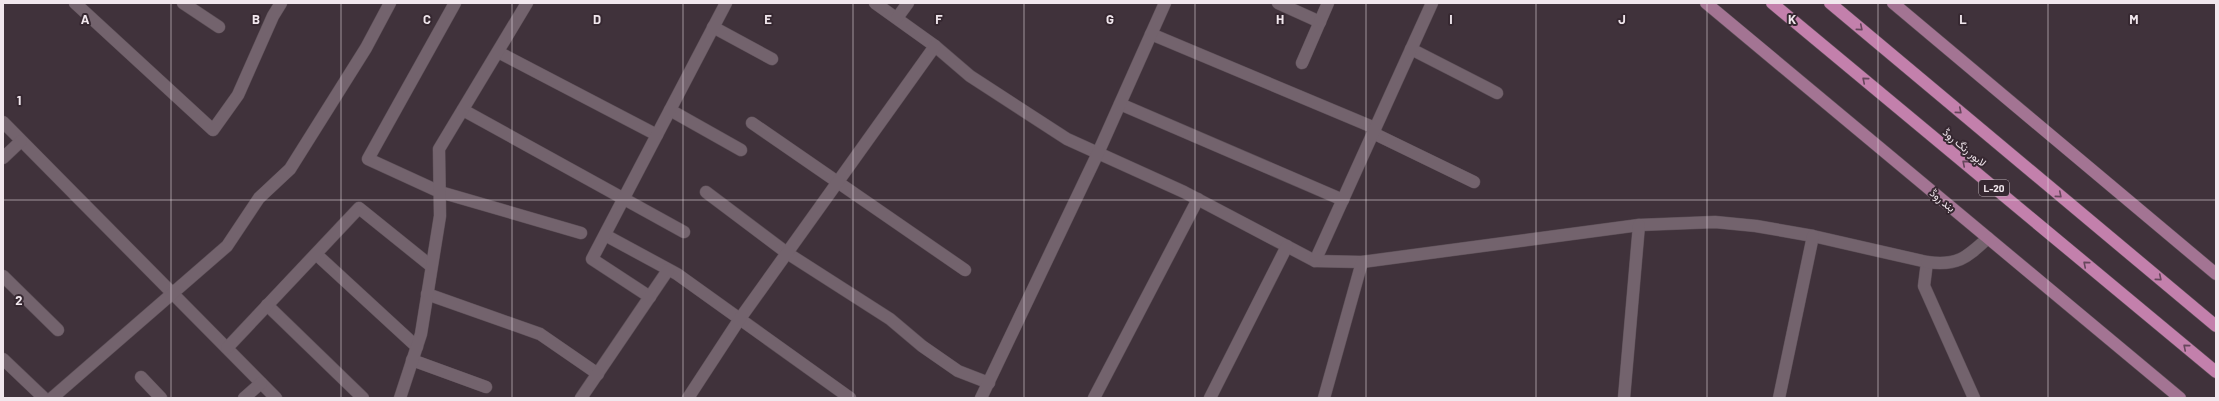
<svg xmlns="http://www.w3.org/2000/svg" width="2219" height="401" viewBox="0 0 2219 401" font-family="Barlow,Vazirmatn,sans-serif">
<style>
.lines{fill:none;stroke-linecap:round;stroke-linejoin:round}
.minor-casing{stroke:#5c4f57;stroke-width:13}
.major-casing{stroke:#5c4f57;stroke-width:13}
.highway-casing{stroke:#5c4f57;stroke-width:13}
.minor{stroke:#73636d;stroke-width:12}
.major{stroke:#a37493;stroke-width:12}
.highway{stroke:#c380ac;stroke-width:12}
.oneway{stroke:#67475c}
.grid{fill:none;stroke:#f1e7ed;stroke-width:1;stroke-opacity:0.55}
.labels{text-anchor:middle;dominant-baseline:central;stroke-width:4;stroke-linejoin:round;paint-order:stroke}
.shield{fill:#362831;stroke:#b9aeb5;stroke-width:1}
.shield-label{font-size:10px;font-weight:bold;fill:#f1e7ed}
.street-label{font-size:11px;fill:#f1e7ed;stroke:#362831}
.grid-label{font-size:13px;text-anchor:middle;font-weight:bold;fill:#f1e7ed;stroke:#362831;stroke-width:4;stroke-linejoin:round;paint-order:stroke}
</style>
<rect width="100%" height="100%" fill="#40323b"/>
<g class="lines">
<defs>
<g id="minor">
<path d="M75 3 213 130 238 95 273 16 281 3"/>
<path d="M183 3 219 27"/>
<path d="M455 3 368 159 440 192 581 233"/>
<path d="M875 3 935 46 970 76 1067 139 1184 192 1315 261 1362 262 1639 225 1715 222 1756 226 1813 236 1927 262 1924 286 1974 398"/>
<path d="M1278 3 1320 22"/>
<path d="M897 18 908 3"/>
<path d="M713 27 772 59"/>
<path d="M1151 34 1375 128"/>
<path d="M1411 49 1497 93"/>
<path d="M498 52 657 135"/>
<path d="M1302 63 1328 3"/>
<path d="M1120 104 1343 200"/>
<path d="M463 110 684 232"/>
<path d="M670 110 741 150"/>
<path d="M3 122 276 398"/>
<path d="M752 123 965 270"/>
<path d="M1373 133 1474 182"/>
<path d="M3 158 21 141"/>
<path d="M706 192 787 253 890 319 922 346 958 371 989 383"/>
<path d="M605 235 677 274 850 398"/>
<path d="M316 254 417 347"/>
<path d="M1315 261 1432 3"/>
<path d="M1927 262C1958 266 1966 258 1988 238"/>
<path d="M3 276 58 330"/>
<path d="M427 294 540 334 598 374"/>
<path d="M650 297 592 259 726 3"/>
<path d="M267 305 363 398"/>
<path d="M227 348 359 208 431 266"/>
<path d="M3 359 44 398"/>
<path d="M412 360 486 387"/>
<path d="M141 377 161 398"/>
<path d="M52 398 227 246 259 198 290 169 366 48 390 3"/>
<path d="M244 398 261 383"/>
<path d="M400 398 421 334 440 216 439 149 527 3"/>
<path d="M581 398 668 270"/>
<path d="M688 398 739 320 935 46"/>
<path d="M981 398 1098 153 1165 3"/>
<path d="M1094 398 1198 199"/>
<path d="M1210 398 1287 246"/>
<path d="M1324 398 1362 262"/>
<path d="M1624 398 1639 225"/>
<path d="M1779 398 1813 236"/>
</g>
<g id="major">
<path d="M1706 3 2180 398"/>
<path d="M1893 3 2216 274"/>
</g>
<g id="highway">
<path d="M1772 3 2216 372"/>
<path d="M1830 3 2216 326"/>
</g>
</defs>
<use href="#minor" class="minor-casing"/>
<use href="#major" class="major-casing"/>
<use href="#highway" class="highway-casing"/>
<use href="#minor" class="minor"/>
<use href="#major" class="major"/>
<use href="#highway" class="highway"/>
</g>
<defs><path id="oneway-chevron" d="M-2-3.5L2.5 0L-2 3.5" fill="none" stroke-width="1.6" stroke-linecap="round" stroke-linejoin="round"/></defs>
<g class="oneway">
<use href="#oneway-chevron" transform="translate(1860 28) rotate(40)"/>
<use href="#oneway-chevron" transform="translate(1865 80) rotate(-140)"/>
<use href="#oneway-chevron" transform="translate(1959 111) rotate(40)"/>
<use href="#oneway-chevron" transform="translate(1965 163) rotate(-140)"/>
<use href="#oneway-chevron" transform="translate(2059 195) rotate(40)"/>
<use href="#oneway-chevron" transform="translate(2086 264) rotate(-140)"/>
<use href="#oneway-chevron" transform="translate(2159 278) rotate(40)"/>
<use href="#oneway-chevron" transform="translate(2186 347) rotate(-140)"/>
</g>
<path class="grid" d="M171 3V398M341 3V398M512 3V398M683 3V398M853 3V398M1024 3V398M1195 3V398M1366 3V398M1536 3V398M1707 3V398M1878 3V398M2048 3V398M3 200H2216"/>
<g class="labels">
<rect class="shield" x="1979" y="180" width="30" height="16" rx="3"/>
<g class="shield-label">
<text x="1994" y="188">L-20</text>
</g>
<g class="street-label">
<text transform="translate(1965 147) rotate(40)">لاہور رنگ روڈ</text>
<text transform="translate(1943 200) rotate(40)">بند روڈ</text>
</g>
</g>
<g class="grid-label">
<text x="85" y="24">A</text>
<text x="256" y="24">B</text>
<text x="427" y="24">C</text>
<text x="597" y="24">D</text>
<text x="768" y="24">E</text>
<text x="939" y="24">F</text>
<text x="1110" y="24">G</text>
<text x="1280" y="24">H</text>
<text x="1451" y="24">I</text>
<text x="1622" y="24">J</text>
<text x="1792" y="24">K</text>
<text x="1963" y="24">L</text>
<text x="2134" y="24">M</text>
<text x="19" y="105">1</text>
<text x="19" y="305">2</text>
</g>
<rect width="2219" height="401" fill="none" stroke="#f1e7ed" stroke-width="8"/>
</svg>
